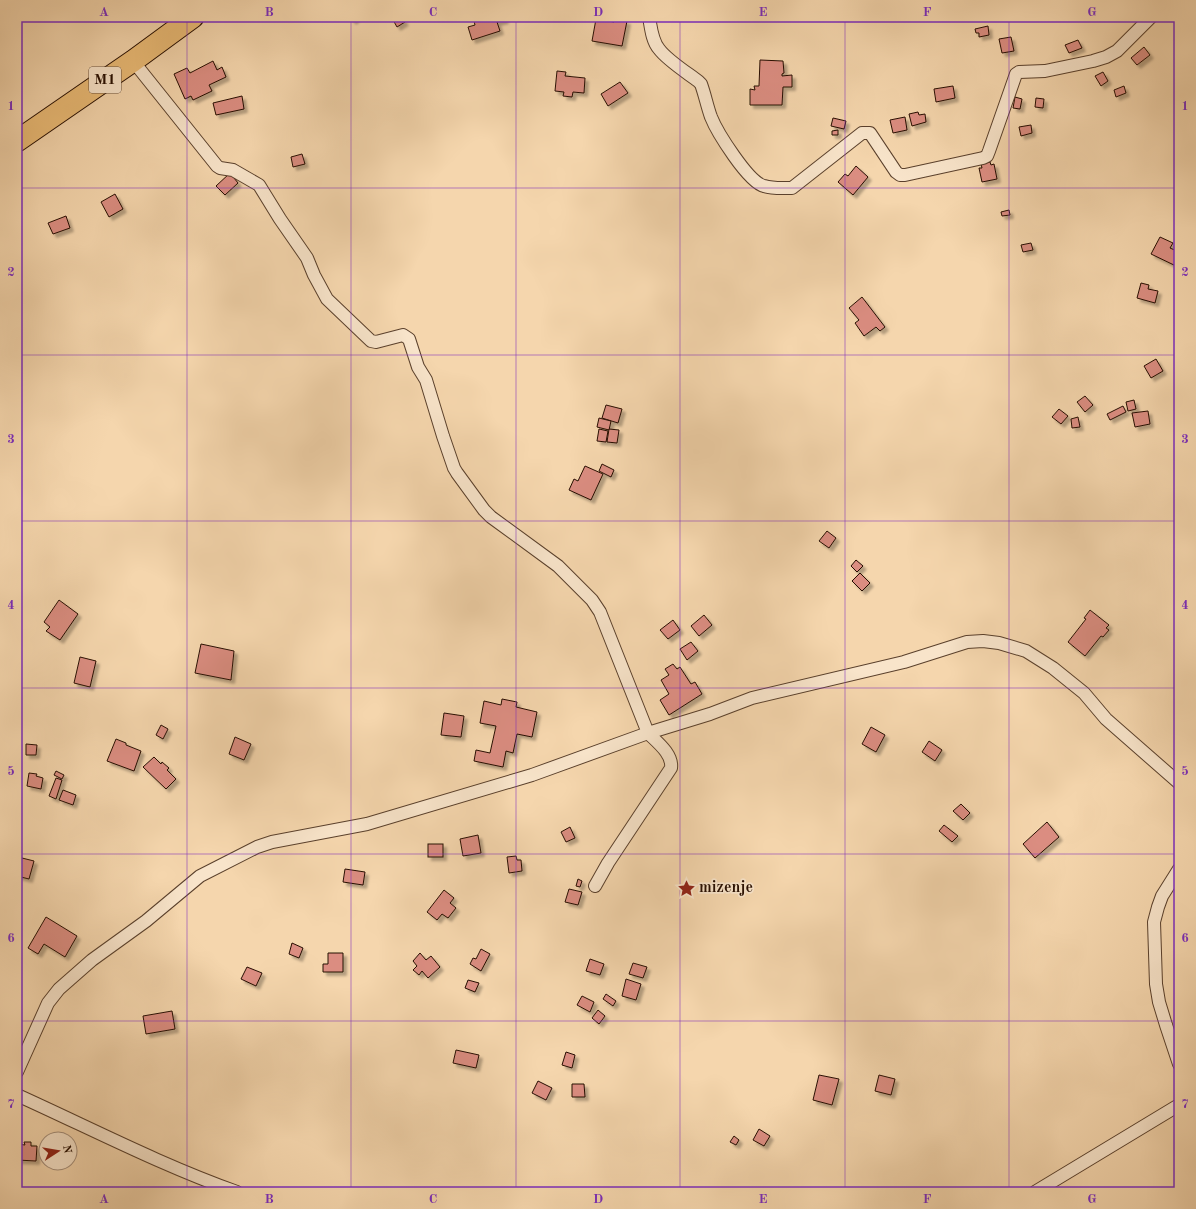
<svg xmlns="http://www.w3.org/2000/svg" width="1196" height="1209" viewBox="0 0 1196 1209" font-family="'Old Standard TT',serif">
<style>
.building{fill:#db8d81;stroke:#270e01;filter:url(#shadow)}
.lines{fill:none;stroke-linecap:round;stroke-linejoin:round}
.street-casing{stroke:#5a402c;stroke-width:14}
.highway-casing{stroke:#270e01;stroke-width:23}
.street{stroke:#f8e4ca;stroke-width:12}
.highway{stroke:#eabb76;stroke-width:21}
.grid{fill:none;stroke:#7b2cbf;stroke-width:1;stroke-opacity:0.55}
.labels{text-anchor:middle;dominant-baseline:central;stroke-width:3.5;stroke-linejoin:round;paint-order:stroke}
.shield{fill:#f8e4ca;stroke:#664e3d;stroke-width:1}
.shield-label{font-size:15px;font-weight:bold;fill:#270e01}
.poi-label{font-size:16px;font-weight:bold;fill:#270e01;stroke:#f8e4ca;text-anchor:start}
.neatline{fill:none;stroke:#7b2cbf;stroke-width:1.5}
.grid-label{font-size:13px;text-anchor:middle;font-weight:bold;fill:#7b2cbf}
</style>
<defs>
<filter id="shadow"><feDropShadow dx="3.5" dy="3.5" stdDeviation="1" flood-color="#0004"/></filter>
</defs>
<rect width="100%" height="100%" fill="#f5d6ad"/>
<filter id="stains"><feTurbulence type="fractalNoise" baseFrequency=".005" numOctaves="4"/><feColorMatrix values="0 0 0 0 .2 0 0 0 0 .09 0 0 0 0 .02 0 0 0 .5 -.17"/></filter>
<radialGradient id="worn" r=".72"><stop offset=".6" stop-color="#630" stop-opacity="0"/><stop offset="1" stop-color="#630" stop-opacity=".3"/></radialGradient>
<g class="building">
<path d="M349 17H357L353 21Z"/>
<path d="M394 17H401L405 22 397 27 392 18Z"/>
<path d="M473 17H504L505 20 497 22 500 31 472 40 468 27 475 25Z"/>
<path d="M596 19 614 22V19L627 21 622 46 592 41Z"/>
<path d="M988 26 989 35 979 37V33H976L975 29Z"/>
<path d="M1011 37 1014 51 1002 53 999 39Z"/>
<path d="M1078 40 1082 48 1069 53 1065 45Z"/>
<path d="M1144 47 1150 55 1137 65 1131 58Z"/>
<path d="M760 60 783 61 784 73 782 74V76L792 75V87H783L782 105H750V89L755 90 754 86H759Z"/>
<path d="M213 61 217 70 222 67 226 77 209 85 212 91 193 100 191 96 185 99 174 74 187 68 190 73Z"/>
<path d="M557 71 566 72 565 76 585 78 584 93 573 92 572 97 563 96 564 92 555 91Z"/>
<path d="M1103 72 1108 81 1101 86 1095 76Z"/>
<path d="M620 82 628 93 608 106 601 94Z"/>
<path d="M953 86 955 98 936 102 934 89Z"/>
<path d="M1124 86 1126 93 1116 97 1114 90Z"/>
<path d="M242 96 244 109 216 115 213 103Z"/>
<path d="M1015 97 1022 99 1020 109 1013 108Z"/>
<path d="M1036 98 1044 99 1043 108 1035 107Z"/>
<path d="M918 112 919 115 925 114 926 122 912 126 909 114Z"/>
<path d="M905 117 907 130 893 133 890 120Z"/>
<path d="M833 118 846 121 844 129 831 126Z"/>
<path d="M1031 125 1032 133 1021 136 1019 127Z"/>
<path d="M838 130V135H832V131Z"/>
<path d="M302 154 305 164 293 167 291 157Z"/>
<path d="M990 162 991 165 994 164 997 179 982 182 979 168H982L981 164Z"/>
<path d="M856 166 868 177 853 195 838 182 845 174 848 176Z"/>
<path d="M230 173 238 183 225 195 216 186Z"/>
<path d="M115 194 123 209 109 217 101 202Z"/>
<path d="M1009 210 1010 215 1002 216 1001 212Z"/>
<path d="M66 216 70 228 53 234 48 223Z"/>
<path d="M1160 237 1173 243 1170 248 1179 252V261L1176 266 1151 254Z"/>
<path d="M1031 243 1033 250 1023 252 1021 245Z"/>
<path d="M1141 283 1149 285 1148 289 1158 291 1155 303 1137 298Z"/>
<path d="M862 297 885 327 880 331 876 327 864 336 855 323 859 320 849 308Z"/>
<path d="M1156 359 1163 371 1151 378 1144 366Z"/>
<path d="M1085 396 1093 405 1085 412 1077 402Z"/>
<path d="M1134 400 1136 409 1128 411 1126 402Z"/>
<path d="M606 405 622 409 618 423 602 418Z"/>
<path d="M1123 406 1126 412 1110 420 1107 414Z"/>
<path d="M1059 409 1068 416 1061 424 1052 417Z"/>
<path d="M1148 411 1150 424 1135 427 1132 413Z"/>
<path d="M1078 417 1080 427 1072 428 1071 419Z"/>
<path d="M599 418 611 421 609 430 597 427Z"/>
<path d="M599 429 608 431 606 442 597 441Z"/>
<path d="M609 429 619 430 617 443 607 442Z"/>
<path d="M602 464 614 470 611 477 599 471Z"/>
<path d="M585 466 603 474 591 500 569 490 574 479 578 481Z"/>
<path d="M827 531 836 538 829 548 819 541Z"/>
<path d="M856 560 863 566 857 572 851 566Z"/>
<path d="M860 573 870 583 862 591 852 581Z"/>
<path d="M59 600 78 614 60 640 46 631 50 627 44 622Z"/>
<path d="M1090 610 1109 625 1106 628 1109 630 1103 637 1101 636 1085 656 1068 642 1086 619 1084 618Z"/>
<path d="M704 615 712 625 699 636 691 626Z"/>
<path d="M673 620 680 630 668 639 660 630Z"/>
<path d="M691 642 698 651 687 660 680 649Z"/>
<path d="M201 644 234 651 231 680 195 673Z"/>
<path d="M80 657 96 661 90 687 74 683Z"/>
<path d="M673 664 677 669 680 667 691 684 695 682 702 694 669 715 660 700 669 694 661 680 669 675 665 669Z"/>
<path d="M502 699 517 702 516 707 537 712 532 737 517 734 513 753 506 751 503 767 474 761 476 750 490 753 496 726 480 723 484 701 501 705Z"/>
<path d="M444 713 464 716 461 737 441 735Z"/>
<path d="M161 725 168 729 163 739 156 735Z"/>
<path d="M871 727 885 735 876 752 862 744Z"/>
<path d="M235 737 251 744 244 760 229 754Z"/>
<path d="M116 739 126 743V745L141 751 134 771 107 761Z"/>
<path d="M929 741 942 750 935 761 922 752Z"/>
<path d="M26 744 37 745 36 755H26Z"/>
<path d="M154 757 161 764 162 762 169 768 167 770 176 779 166 789 143 767Z"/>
<path d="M56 771 64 775 62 779 54 775Z"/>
<path d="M29 773 37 774 36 776 43 778 41 789 27 786Z"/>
<path d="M56 778 62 780 56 799 49 796Z"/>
<path d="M63 790 76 795 73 805 59 800Z"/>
<path d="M961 804 970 813 963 820 953 811Z"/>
<path d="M1047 822 1059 837 1035 858 1023 844Z"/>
<path d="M944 825 958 836 952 842 939 831Z"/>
<path d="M570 827 575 838 566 842 561 832Z"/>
<path d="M478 835 481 853 463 856 460 839Z"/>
<rect x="428" y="844" width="15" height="13"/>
<path d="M516 856 517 860H521L522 871 509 873 507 857Z"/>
<path d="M22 858 34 861 29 879 17 876Z"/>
<path d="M345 869 365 872 363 885 343 882Z"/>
<path d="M578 879 582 881 580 887 576 886Z"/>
<path d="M569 889 582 892 578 905 565 902Z"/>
<path d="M444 890 454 898 450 903 456 908 448 918 442 914 437 920 427 912Z"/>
<path d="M46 917 77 936 65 957 44 944 38 954 28 948Z"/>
<path d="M292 943 303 948 299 958 289 954Z"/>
<path d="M481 949 490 954 481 971 470 964 473 958 476 959Z"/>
<path d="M328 953H343V972H323V964H328Z"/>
<path d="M420 953 426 960 431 956 440 967 428 978 422 971 419 975 413 970 417 966 413 961Z"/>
<path d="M590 959 604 964 600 975 586 971Z"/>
<path d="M633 963 647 967 643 978 629 974Z"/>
<path d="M247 967 262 973 256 986 241 979Z"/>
<path d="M626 979 641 984 636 1000 622 996Z"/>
<path d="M468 980 479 983 475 992 465 988Z"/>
<path d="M606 994 616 1001 613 1006 603 999Z"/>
<path d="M582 996 594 1002 590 1012 577 1005Z"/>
<path d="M598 1010 605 1016 599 1024 592 1018Z"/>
<path d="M172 1011 175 1029 146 1034 143 1016Z"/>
<path d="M456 1050 479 1055 476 1068 453 1063Z"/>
<path d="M566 1052 575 1055 572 1068 562 1065Z"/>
<path d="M819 1075 839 1079 832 1105 813 1100Z"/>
<path d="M879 1075 895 1079 891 1095 875 1091Z"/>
<path d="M538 1081 552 1088 546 1100 532 1093Z"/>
<path d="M572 1084H584L585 1097H572Z"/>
<path d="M759 1129 770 1136 764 1146 753 1140Z"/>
<path d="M734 1136 739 1140 736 1145 730 1142Z"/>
<path d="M24 1142H31V1146H37L36 1161 17 1160V1144L25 1145Z"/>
</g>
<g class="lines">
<defs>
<g id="street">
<path d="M649 17C651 28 652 41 659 49 667 60 686 72 698 81L701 84C705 95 707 106 711 117 717 132 748 182 764 186 773 189 783 188 792 188L862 133H870L896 172 900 175H905L983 158 987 156 989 151 1016 74 1019 72 1045 71 1093 61 1106 57 1117 51 1151 17"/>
<path d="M133 61 217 166 220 168 233 170 259 185 280 219 307 258 314 275 327 299 371 341 376 342 403 335 409 339 418 367 426 380 443 436 454 468 457 473 484 510 491 517 558 566 592 600 600 612 648 733C657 742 673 754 671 768L608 863 595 886"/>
<path d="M1179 869 1162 896 1158 907 1154 922 1156 984 1159 1002 1166 1025 1179 1064"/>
<path d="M17 1072 48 1003 59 989 92 960 146 921 200 876 257 847 272 842 367 824 532 775 648 733 710 714 752 698 904 662 967 642 983 641 999 643 1026 651 1053 668 1084 693 1106 719 1179 783"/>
<path d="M17 1095C90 1128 161 1165 237 1192"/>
<path d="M1035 1192 1179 1105"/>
</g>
<path id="highway" d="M17 141 133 61 193 17"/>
</defs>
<use href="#street" class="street-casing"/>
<use href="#highway" class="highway-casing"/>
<use href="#street" class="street"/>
<use href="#highway" class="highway"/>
</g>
<path class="grid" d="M187 17V1192M351 17V1192M516 17V1192M680 17V1192M845 17V1192M1009 17V1192M17 188H1179M17 355H1179M17 521H1179M17 688H1179M17 854H1179M17 1021H1179"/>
<defs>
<symbol id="sight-bare" viewBox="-9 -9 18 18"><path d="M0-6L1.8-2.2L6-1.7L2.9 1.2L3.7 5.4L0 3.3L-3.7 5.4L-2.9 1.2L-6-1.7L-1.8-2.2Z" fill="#8f2418" stroke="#f8e4ca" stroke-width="2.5" paint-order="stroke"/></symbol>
</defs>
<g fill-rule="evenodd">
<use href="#sight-bare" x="674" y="876" width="25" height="25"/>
</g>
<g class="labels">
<rect class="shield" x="89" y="67" width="32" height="26" rx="3"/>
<g class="shield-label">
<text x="105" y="80">M1</text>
</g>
<g class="poi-label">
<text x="699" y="888">mizenje</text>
</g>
</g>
<rect width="1196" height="1209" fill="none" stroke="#f5d6ad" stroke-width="44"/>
<g transform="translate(58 1151) rotate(78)"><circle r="19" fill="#f8e4ca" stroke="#a48e7a"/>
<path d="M0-3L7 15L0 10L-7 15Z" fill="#8f2418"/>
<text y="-6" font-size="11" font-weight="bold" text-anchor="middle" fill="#270e01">N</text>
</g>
<rect x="22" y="22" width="1152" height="1165" class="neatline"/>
<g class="grid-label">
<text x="104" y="16">A</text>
<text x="269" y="16">B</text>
<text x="433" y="16">C</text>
<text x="598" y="16">D</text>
<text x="763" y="16">E</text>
<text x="927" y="16">F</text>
<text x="1092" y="16">G</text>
<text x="11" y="110">1</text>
<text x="1185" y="110">1</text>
<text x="11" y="276">2</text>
<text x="1185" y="276">2</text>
<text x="11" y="443">3</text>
<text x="1185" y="443">3</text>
<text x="11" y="609">4</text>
<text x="1185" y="609">4</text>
<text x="11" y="775">5</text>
<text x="1185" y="775">5</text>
<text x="11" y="942">6</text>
<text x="1185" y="942">6</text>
<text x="11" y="1108">7</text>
<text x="1185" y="1108">7</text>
<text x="104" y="1203">A</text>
<text x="269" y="1203">B</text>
<text x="433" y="1203">C</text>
<text x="598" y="1203">D</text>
<text x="763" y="1203">E</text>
<text x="927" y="1203">F</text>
<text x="1092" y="1203">G</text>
</g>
<rect width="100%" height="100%" filter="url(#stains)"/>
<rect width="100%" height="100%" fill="url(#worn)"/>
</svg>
